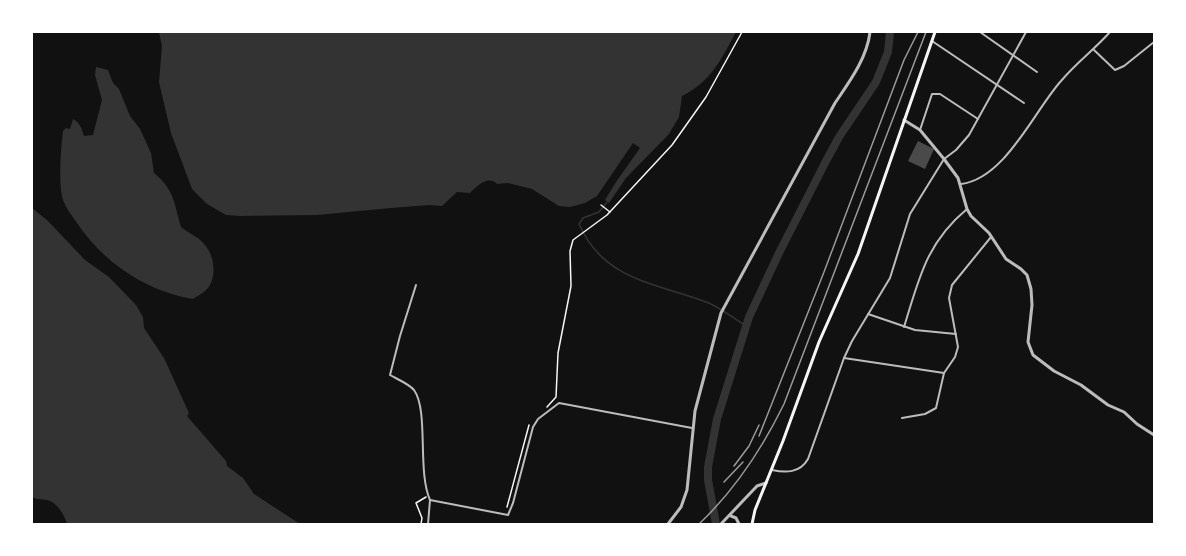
<svg xmlns="http://www.w3.org/2000/svg" width="1186" height="556" viewBox="0 0 1186 556" font-family="Arial,sans-serif">
<style>
.water{fill:#333}
.lines{fill:none;stroke-linecap:round;stroke-linejoin:round}
.stream{stroke:#333;stroke-width:1.5}
.river{stroke:#333;stroke-width:8}
.building{fill:#4a4a4a}
.path{stroke:#f5f5f5;stroke-width:1.5}
.minor{stroke:#bcbcbc;stroke-width:2}
.tertiary{stroke:#bcbcbc;stroke-width:3}
.secondary{stroke:#f5f5f5;stroke-width:3}
.rail{stroke:#9a9a9a;stroke-width:1.5}
</style>
<rect width="100%" height="100%" fill="#111"/>
<g class="water">
<path d="M159 32H736C722 58 711 82 682 96L679 117 669 134 626 178 609 203 605 200 616 182 640 148 633 143 597 196 585 203 570 207 559 206 532 189 508 183 497 184C488 175 477 186 470 193L457 192 442 206 430 205 391 208 317 215 240 216 226 215 207 204 192 189 171 133 159 82 162 46Z"/>
<path d="M96 67 108 70 113 83 119 89 130 116 140 129 151 153 154 173C175 190 174 204 181 227 188 233 199 237 204 244 215 255 218 280 205 291 202 294 197 296 193 299 146 291 104 263 77 223 72 216 66 208 63 200 58 183 61 149 63 131L66 128 70 129 73 119C80 123 82 129 84 136L93 135 102 100 95 75Z"/>
<path d="M32 208 48 221 85 260 109 277 136 305 143 317 144 328 164 358 189 413 187 416 226 461 227 466 243 478 254 494 300 524H67C65 516 57 502 47 500 41 499 37 500 32 497Z"/>
</g>
<g class="lines">
<path class="stream" d="M607 202 599 212 583 218 579 224C604 281 656 283 706 302 720 307 733 318 746 326"/>
<path class="river" d="M716 524 708 480V467L717 419 749 317 779 253 826 161 839 137 876 82 888 52 890 32"/>
</g>
<path class="building" d="M918 141 934 149 925 169 908 161Z"/>
<g class="lines">
<g class="path">
<path d="M601 205 610 212"/>
<path d="M547 407 556 397 558 353 571 286 570 251 573 240 607 215 672 145 706 97 742 32"/>
<path d="M507 507 529 425"/>
<path d="M421 524 422 518 416 503 426 497"/>
</g>
<g class="minor">
<path d="M980 32 1037 72"/>
<path d="M932 41 1024 103"/>
<path d="M1094 50 1115 70 1124 66 1154 42"/>
<path d="M920 130 932 94H940L978 119"/>
<path d="M961 184C1005 179 1034 111 1061 81 1076 63 1095 49 1110 32"/>
<path d="M416 285 400 336 390 375C397 379 409 384 414 390 429 411 417 471 430 500"/>
<path d="M868 314 915 330 956 334"/>
<path d="M904 327C919 279 926 243 967 209"/>
<path d="M844 358 944 373"/>
<path d="M902 418 925 414 936 408 944 373 955 357 958 347 949 298 952 285 991 237"/>
<path d="M772 470C786 473 800 473 808 459L844 358 852 341 890 278 910 214 944 159 956 150 969 135 1026 32"/>
<path d="M428 524 430 500 508 515 513 503 533 427 538 419 559 403 692 428"/>
</g>
<g class="tertiary">
<path d="M904 120 920 130 944 159 958 178 967 209 971 216 989 233 1006 259 1021 269 1027 275 1031 289 1032 305 1028 342 1033 355 1054 371 1081 385 1108 405 1124 412 1137 424 1154 435"/>
<path d="M731 516 736 518 739 524"/>
<path d="M668 524 681 507 687 490 695 411 721 313 835 103C850 81 867 58 870 32"/>
<path d="M721 524 757 486 766 483"/>
</g>
<path class="secondary" d="M752 524 755 510 783 441 819 342 858 254 935 32"/>
<g class="rail">
<path d="M759 436 824 272 904 60 918 32"/>
<path d="M734 466 749 446 759 425"/>
<path d="M724 482 743 462"/>
<path d="M699 524C735 490 762 449 784 404L926 32"/>
</g>
</g>
<rect width="1186" height="556" fill="none" stroke="#ffffff" stroke-width="66"/>
</svg>
